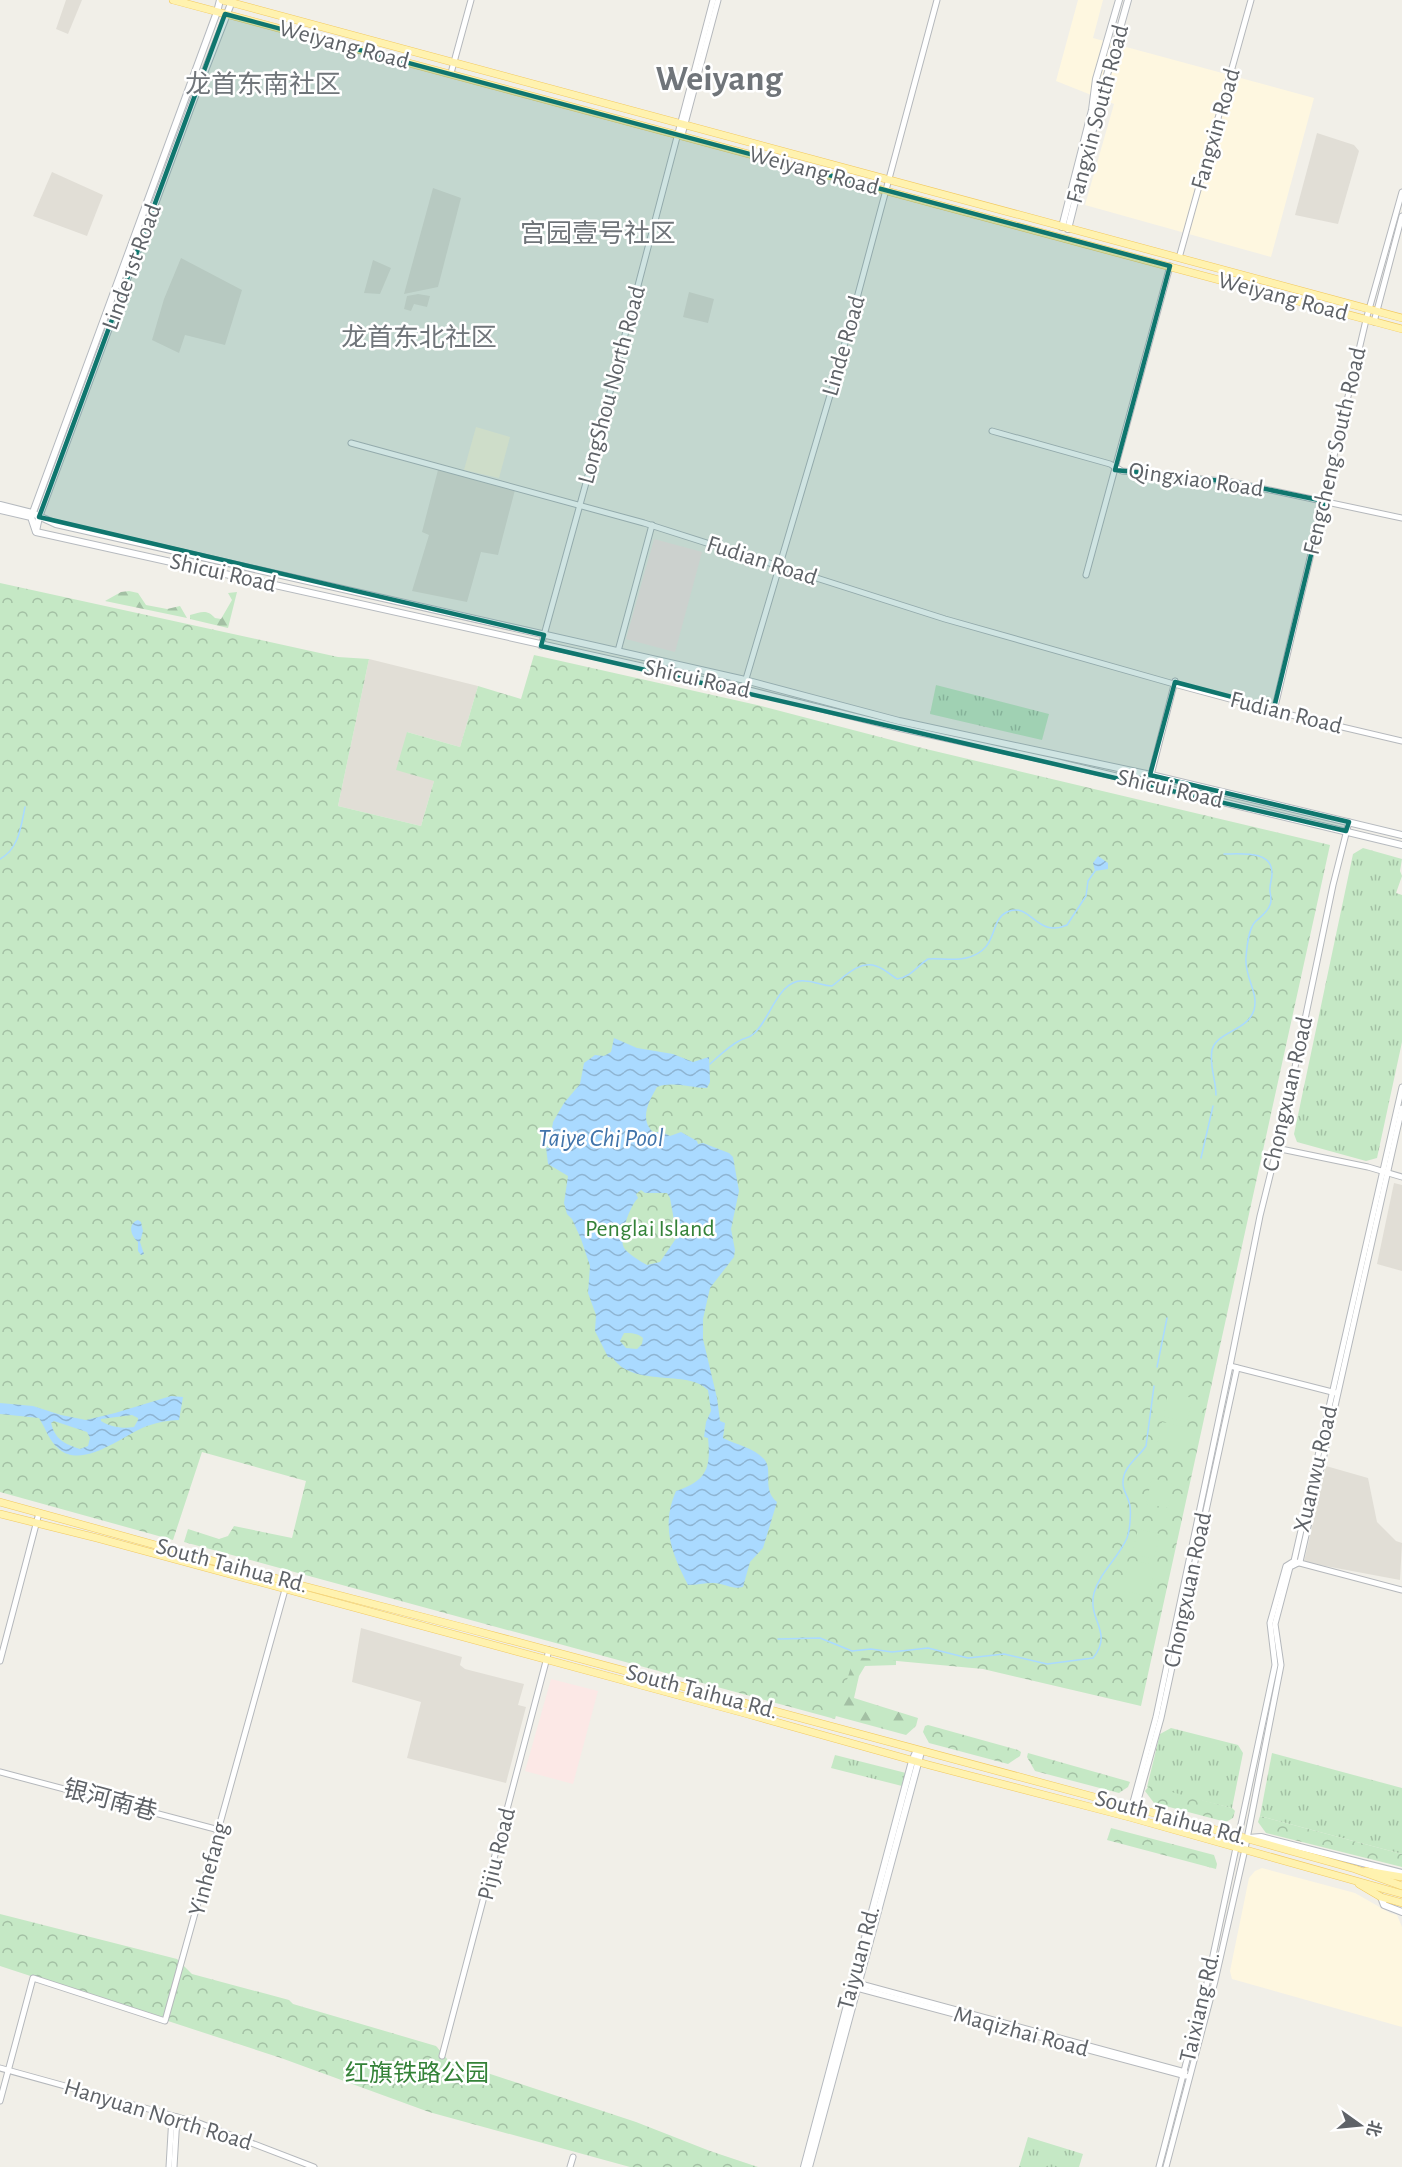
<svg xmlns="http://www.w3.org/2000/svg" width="1402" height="2167" viewBox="0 0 1402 2167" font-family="'Alegreya Sans','Noto Sans SC',sans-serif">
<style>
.commercial{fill:#fef7e0}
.education{fill:#e1ded6}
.medical{fill:#fce8e6}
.grass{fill:url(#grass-tufts)}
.forest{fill:url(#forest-firs)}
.park{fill:url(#park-crowns)}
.garden{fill:#c5e8c5}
.water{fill:url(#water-waves);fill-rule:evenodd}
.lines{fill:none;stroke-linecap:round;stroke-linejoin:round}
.stream{stroke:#aadaff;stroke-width:1.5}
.tertiary-casing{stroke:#b5b8bc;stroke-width:7}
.secondary-casing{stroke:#b6babf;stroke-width:8}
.primary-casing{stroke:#f2c960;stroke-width:8}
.tertiary{stroke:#fff;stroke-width:5}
.secondary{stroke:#fff;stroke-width:6}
.primary{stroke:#fff2af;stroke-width:7}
.marked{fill:#0f766e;fill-opacity:0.2;stroke:#0f766e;stroke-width:4.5;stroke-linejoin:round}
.labels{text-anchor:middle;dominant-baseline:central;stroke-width:5;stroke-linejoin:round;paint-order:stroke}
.street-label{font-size:24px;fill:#5f6368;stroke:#fff}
.park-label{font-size:24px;fill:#348238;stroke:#fff}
.neighbourhood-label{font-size:26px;fill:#70757a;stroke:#fff}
.water-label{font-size:26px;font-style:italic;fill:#4174aa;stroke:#fff}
.town-label{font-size:36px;font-weight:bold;fill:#70757a;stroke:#fff}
</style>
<defs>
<pattern id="grass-tufts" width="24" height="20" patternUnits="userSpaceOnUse" patternTransform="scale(1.5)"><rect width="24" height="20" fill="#c5e8c5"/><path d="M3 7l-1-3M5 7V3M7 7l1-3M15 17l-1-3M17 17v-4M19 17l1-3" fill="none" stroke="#a3c0a4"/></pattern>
<pattern id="forest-firs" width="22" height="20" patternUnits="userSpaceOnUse" patternTransform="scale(1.5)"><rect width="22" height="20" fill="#c5e8c5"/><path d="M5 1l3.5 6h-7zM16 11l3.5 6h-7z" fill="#a3c0a4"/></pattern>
<pattern id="park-crowns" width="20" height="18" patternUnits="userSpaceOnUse" patternTransform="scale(1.5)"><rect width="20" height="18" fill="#c5e8c5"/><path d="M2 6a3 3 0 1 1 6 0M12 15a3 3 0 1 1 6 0" fill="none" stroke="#a3c0a4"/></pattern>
<pattern id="water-waves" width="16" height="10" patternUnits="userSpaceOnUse" patternTransform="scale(1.5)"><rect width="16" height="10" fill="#aadaff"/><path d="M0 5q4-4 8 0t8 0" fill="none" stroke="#8eb4d2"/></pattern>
</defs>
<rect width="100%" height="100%" fill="#f1efe8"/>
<g class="commercial">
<path d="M1078 0H1103L1093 38 1314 98 1271 257 1085 205 1114 104 1056 81Z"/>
<path d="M476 427 510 437 499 478 464 470Z"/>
<path d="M1262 1868 1355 1893 1390 1913 1397 1915 1402 1927V2027L1232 1979 1230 1971 1249 1878 1255 1871Z"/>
</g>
<g class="education">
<path d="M66 0H82L68 34 56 29Z"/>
<path d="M1317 133 1354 145 1359 151 1338 224 1295 215Z"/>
<path d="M52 172 103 195 87 236 33 216Z"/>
<path d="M433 188 461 198 438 287 404 294Z"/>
<path d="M181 258 242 290 225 345 185 335 179 353 152 340 164 299Z"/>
<path d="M373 260 391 268 380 294 364 293Z"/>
<path d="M689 292 714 299 708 323 683 317Z"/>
<path d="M418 294 430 296 427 307 414 304 411 311 404 309 407 296Z"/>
<path d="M438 470 515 490 498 555 481 552 467 602 412 591 429 535 422 532Z"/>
<path d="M369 659 478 686 460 747 407 732 434 781 421 826 338 806Z"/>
<path d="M1394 1183 1402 1185V1271L1377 1264Z"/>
<path d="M1326 1466 1368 1478 1377 1522 1396 1541 1402 1543 1400 1580 1304 1562Z"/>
<path d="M361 1628 462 1657 460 1665 465 1669 524 1684 518 1705 526 1707 506 1783 407 1758 421 1702 352 1682Z"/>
</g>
<g class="medical">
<path d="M654 539 702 552 675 652 626 639Z"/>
<path d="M551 1679 598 1691 573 1784 525 1771Z"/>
</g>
<g class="grass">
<path d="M936 685 1049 714 1042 740 930 714Z"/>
<path d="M1363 848 1402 859 1400 871 1402 876 1396 893 1402 895V1042L1377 1158 1366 1161 1297 1142 1294 1134 1353 854Z"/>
<path d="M1171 1728 1238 1745 1243 1753 1232 1808 1147 1787 1160 1734Z"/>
<path d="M1272 1753 1402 1788V1854L1260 1816Z"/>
<path d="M835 1755 906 1773 902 1786 831 1768Z"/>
<path d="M1028 2137 1083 2154 1079 2167H1019Z"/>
</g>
<g class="forest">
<path d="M129 591 138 593 146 605 167 609 180 606 187 618 105 601 121 592Z"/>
<path d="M237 592 228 628 190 619V615C201 612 207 609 215 618L221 619 232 600 228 593Z"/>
<path d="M849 1653 896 1659V1665L865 1666 859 1676 854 1698 918 1718 916 1726 906 1735 832 1715Z"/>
</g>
<g class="park">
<path d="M0 583 338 657 369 659 338 806 421 826 434 781 396 770 407 732 460 747 478 686 521 699 534 655 757 705 926 749 1330 845 1141 1706 983 1669 854 1657 835 1719 184 1542 188 1529 219 1539 228 1536 234 1526 292 1538 306 1481 202 1452 173 1540 0 1492Z"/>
<path d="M928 1725 1018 1750 1021 1752 1020 1756 1008 1764 929 1743 923 1732 925 1726Z"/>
<path d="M1028 1753 1127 1781 1130 1782 1128 1787 1119 1793 1035 1771 1027 1757Z"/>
<path d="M1149 1786 1232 1808 1235 1811 1233 1818 1226 1822 1154 1803 1145 1791Z"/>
<path d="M1260 1816 1402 1854V1867L1266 1833 1258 1822Z"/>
<path d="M1111 1828 1214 1855 1217 1864 1216 1869 1107 1840Z"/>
<path d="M0 1914 177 1959 192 1974 289 2000 293 2004 436 2046 448 2060 636 2122 710 2151 758 2167H630L429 2112 281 2058 0 1966Z"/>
</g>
<g class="garden">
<path d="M1168 1393 1193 1398 1187 1422 1163 1416Z"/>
<path d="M1162 1422 1186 1427 1181 1452 1157 1446Z"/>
<path d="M1152 1478 1174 1484 1168 1508 1146 1504Z"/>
<path d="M1138 1529 1160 1534 1154 1559 1132 1554Z"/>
<path d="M1129 1560 1155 1565 1149 1596 1123 1591Z"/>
</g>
<g class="water">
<path d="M1098 856 1108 863V869L1095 871 1093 863Z"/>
<path d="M614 1038 637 1048 673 1054 693 1062 709 1057 710 1082 707 1088C690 1088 673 1081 657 1087 649 1101 639 1119 653 1132H662L670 1136 681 1132 697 1141 698 1144 703 1143 729 1153 733 1157 739 1191 731 1229 735 1250 734 1257 710 1288 703 1319V1339L717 1398 720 1421 725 1423 723 1438C737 1445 754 1448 764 1459 774 1470 761 1489 777 1502L763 1548 750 1562 743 1587C732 1590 724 1583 713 1583 704 1583 697 1585 688 1585 671 1552 661 1526 676 1491 707 1481 711 1468 708 1438L704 1437 706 1422 711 1411 708 1390C688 1369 633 1388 613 1358L608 1357 595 1331 596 1315 588 1293 590 1266 581 1239 572 1219 567 1214 564 1203 568 1176 548 1164 546 1147 549 1148 553 1122 564 1103 580 1084 584 1063 595 1055 604 1056 611 1052ZM641 1190 645 1193H667L670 1198 677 1237 660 1262 647 1265C641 1262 627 1253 624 1248 618 1237 630 1206 638 1198L636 1194ZM624 1333C632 1333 637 1333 643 1338L642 1344 637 1349 626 1348 620 1341Z"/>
<path d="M138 1220 141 1222 143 1231 140 1242 144 1254 141 1255 138 1251V1242C131 1236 127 1224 138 1220Z"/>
<path d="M171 1396 183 1397 179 1420C169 1420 158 1422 147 1426 123 1435 83 1470 59 1449 49 1441 46 1429 39 1418L0 1414V1403L33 1406 61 1415 86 1420 115 1413ZM132 1415 138 1418V1420L134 1427C123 1429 110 1427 101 1421V1419ZM54 1421 87 1432 90 1438 88 1446 80 1449C64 1444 55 1439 51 1423Z"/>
</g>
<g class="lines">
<g class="stream">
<path d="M0 859C19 849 21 826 25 807"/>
<path d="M710 1064C719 1056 729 1046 739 1041 743 1038 749 1038 752 1035 770 1023 777 978 805 981 814 981 823 986 832 986 844 977 859 960 876 966 883 968 891 975 897 979 911 977 917 966 928 959 940 958 954 961 966 958 1000 950 988 921 1007 912 1031 901 1036 939 1067 925L1086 896 1088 881 1095 871"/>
<path d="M1216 1095C1216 1080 1209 1065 1212 1050 1217 1031 1248 1031 1254 1010 1259 992 1244 977 1246 957 1247 947 1248 930 1255 922 1260 917 1267 913 1270 905 1273 898 1269 894 1270 888 1270 883 1272 879 1272 874 1273 850 1241 854 1224 854"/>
<path d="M1201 1158 1213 1106"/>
<path d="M1157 1367 1167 1318"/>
<path d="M778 1639 820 1638 852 1651 871 1649 892 1652 928 1648 968 1658 1004 1654 1047 1664 1093 1658C1114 1632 1087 1620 1094 1593 1100 1572 1119 1557 1127 1538 1130 1530 1131 1514 1130 1506 1129 1498 1123 1491 1123 1484 1122 1467 1138 1458 1146 1446L1154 1386"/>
</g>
<defs>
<g id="tertiary">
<path d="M451 73 471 0"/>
<path d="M682 135 718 0"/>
<path d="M1179 258 1251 0"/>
<path d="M1374 322 1402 216"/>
<path d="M992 431 1110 464 1122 471 1232 482 1402 518"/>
<path d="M351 443 644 523 945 619 1174 684 1274 711 1402 741"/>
<path d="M1086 575 1170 266"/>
<path d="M541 646 589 472 713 0"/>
<path d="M618 651 652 525"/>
<path d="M743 689 839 365 937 0"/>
<path d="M1274 711 1366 320 1402 192"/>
<path d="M1151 775 1175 681"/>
<path d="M1276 1148 1368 1167 1402 1177"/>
<path d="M1230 1366 1260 1216 1285 1115 1333 885 1349 822"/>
<path d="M1296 1562 1402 1590"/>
<path d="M0 1661 39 1513"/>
<path d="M0 1772 219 1830"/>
<path d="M1129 1817 1156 1717 1230 1366 1336 1393"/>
<path d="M1133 1818 1161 1718 1237 1368"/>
<path d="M857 1983 1185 2072"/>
<path d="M853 1987 1186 2076"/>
<path d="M442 2056 549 1650"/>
<path d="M0 2068 199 2123 314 2167"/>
<path d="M0 2101 33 1978 165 2021 286 1586"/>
<path d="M169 2167 172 2116"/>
<path d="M174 2167 177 2117"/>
<path d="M570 2167 573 2157"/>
<path d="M1159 2167 1208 1979 1275 1665 1270 1623 1286 1566 1294 1561 1402 1087"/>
<path d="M1166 2167 1215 1981 1245 1849 1281 1665 1275 1624 1290 1567 1300 1562 1402 1108"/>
</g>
<g id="secondary">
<path d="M1062 227 1092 110 1096 79 1119 0"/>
<path d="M1068 229 1105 82 1128 0"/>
<path d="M0 505 32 513 56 524 745 680 899 721 1151 775 1402 835"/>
<path d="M0 510 31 517 36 532 743 689 900 728 1056 762 1402 845"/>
<path d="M32 515 217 12 220 0"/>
<path d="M36 531 39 517 192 104 232 1"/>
<path d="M1248 1838 1261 1837 1402 1873"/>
<path d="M1381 1897 1384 1905 1402 1912"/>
<path d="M804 2167 912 1761 917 1750"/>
<path d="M809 2167 921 1752"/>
</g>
<g id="primary">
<path d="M173 0 1402 329"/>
<path d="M222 0 1402 318"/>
<path d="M0 1502 300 1585 469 1629 1191 1823 1355 1869 1402 1886"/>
<path d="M0 1514 97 1538 744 1713 929 1765 1129 1817 1402 1894"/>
<path d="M1366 1871 1402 1877"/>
<path d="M1359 1884 1381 1897 1402 1903"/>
</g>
</defs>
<use href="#tertiary" class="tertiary-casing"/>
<use href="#secondary" class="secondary-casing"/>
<use href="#primary" class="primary-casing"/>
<use href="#tertiary" class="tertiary"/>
<use href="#secondary" class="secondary"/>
<use href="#primary" class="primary"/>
</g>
<path class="marked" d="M225 14 1170 266 1115 470 1232 482 1324 501 1274 708 1175 682 1150 775 1349 822 1346 831 541 646 544 635 39 517Z"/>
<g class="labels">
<g class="street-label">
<text transform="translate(344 45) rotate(15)">Weiyang Road</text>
<text transform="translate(1098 114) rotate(-75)">Fangxin South Road</text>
<text transform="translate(1216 129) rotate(-74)">Fangxin Road</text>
<text transform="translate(814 171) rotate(15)">Weiyang Road</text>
<text transform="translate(132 267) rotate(-70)">Linde 1st Road</text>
<text transform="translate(1283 297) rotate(15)">Weiyang Road</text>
<text transform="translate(844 346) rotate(-74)">Linde Road</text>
<text transform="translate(612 385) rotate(-75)">LongShou North Road</text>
<text transform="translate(1335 451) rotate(-77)">Fengcheng South Road</text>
<text transform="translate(1196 480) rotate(8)">Qingxiao Road</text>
<text transform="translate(762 561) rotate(18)">Fudian Road</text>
<text transform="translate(223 573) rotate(13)">Shicui Road</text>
<text transform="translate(697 679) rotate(13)">Shicui Road</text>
<text transform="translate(1286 713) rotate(14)">Fudian Road</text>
<text transform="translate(1170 789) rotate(13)">Shicui Road</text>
<text transform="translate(1288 1094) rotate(-77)">Chongxuan Road</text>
<text transform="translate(1316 1469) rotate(-77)">Xuanwu Road</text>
<text transform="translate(232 1566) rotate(15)">South Taihua Rd.</text>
<text transform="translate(1188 1590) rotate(-78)">Chongxuan Road</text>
<text transform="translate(702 1692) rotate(15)">South Taihua Rd.</text>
<text transform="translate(110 1801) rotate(15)">银河南巷</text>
<text transform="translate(1171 1818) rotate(15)">South Taihua Rd.</text>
<text transform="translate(497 1854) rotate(-76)">Pijiu Road</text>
<text transform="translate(209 1869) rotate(-75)">Yinhefang</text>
<text transform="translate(859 1958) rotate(-75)">Taiyuan Rd.</text>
<text transform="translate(1200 2007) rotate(-77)">Taixiang Rd.</text>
<text transform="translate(1021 2032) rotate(15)">Maqizhai Road</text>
<text transform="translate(158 2115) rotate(17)">Hanyuan North Road</text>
</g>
<g class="park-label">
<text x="650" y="1229">Penglai Island</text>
<text x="417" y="2074">红旗铁路公园</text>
</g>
<g class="neighbourhood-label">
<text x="263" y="85">龙首东南社区</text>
<text x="598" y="234">宫园壹号社区</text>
<text x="419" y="338">龙首东北社区</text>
</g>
<g class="water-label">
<text x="601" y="1138">Taiye Chi Pool</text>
</g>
<g class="town-label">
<text x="719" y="79">Weiyang</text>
</g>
</g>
<g transform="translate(1360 2125) rotate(105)" stroke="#ffffff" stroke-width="4.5" paint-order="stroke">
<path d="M0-4.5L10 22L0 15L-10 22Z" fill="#5f6368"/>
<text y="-9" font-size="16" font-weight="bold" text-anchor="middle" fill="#5f6368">北</text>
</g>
</svg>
